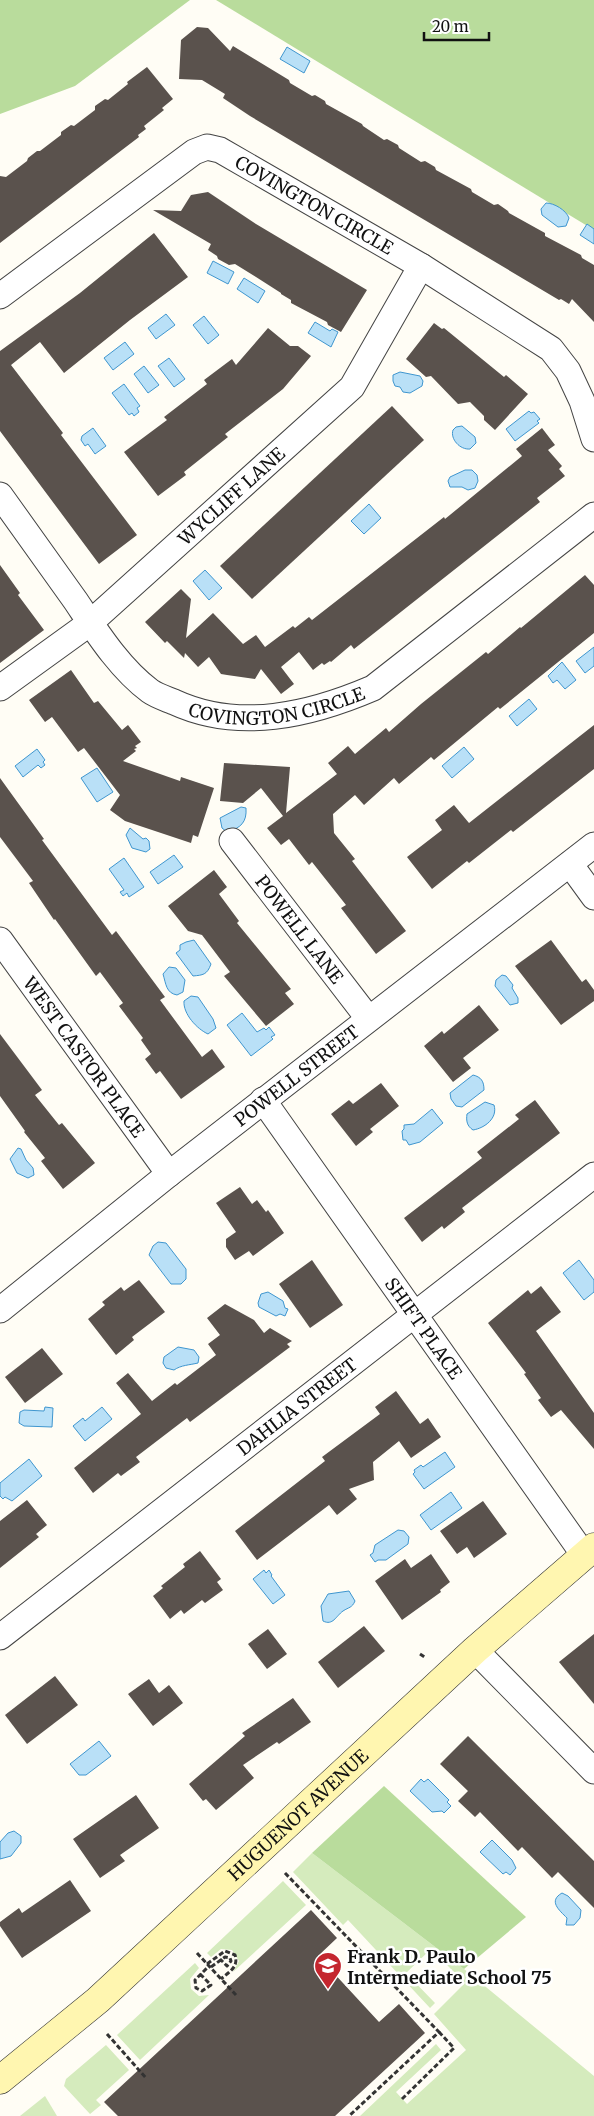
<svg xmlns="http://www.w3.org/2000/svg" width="594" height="2116" viewBox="0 0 594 2116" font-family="Merriweather,serif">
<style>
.green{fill:#d5ebbd}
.forest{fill:#b9dc9c}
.water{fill:#b9e0f7;stroke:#3f96cf}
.building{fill:#5a524d}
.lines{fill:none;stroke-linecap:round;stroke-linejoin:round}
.street-casing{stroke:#444;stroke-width:27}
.secondary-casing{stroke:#333;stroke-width:29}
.path{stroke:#333;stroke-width:3;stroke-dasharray:5 2.5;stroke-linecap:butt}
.street{stroke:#fff;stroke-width:25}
.secondary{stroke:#fff6b0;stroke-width:28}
.labels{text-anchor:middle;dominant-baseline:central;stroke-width:5;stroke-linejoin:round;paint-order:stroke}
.street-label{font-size:18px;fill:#111;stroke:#fff}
.poi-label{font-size:18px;font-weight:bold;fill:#111;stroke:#fff;text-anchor:start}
</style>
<rect width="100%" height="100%" fill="#fffdf5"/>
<g class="green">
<path d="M312 1853 464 1969 594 2076V2116H360L436 2044 441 2050 396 2092 407 2104 466 2050 434 2014 465 1983 431 1949 406 1973 435 2003 430 2008 348 1920 343 1925 293 1872Z"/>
<path d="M283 1881 306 1905 233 1972 239 1961 232 1950 221 1949 211 1957 207 1953Z"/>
<path d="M195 1963 199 1968 190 1979 191 1989 199 1996 209 1995 140 2060 117 2035Z"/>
<path d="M106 2045 129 2070 96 2100 101 2105 90 2114 64 2086 66 2079Z"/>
<path d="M45 2096 57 2116H20Z"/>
</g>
<g class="forest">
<path d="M0 0H190L75 86 0 114Z"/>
<path d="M216 0H594V230Z"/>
<path d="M384 1786 526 1917 464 1969 312 1853Z"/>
</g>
<g class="water">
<path d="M287 47 310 61 304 73 280 59Z"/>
<path d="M546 203C554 203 566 210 569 218L566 226 558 227 542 215 541 209Z"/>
<path d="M587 224 594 229V244L580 235Z"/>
<path d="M213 261 234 272 228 284 207 273Z"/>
<path d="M244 278 265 291 258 303 237 289Z"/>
<path d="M166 314 175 325 156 339 148 328Z"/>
<path d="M204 316 219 335 208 344 193 325Z"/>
<path d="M315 322 330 331 332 329 338 332 331 347 308 333Z"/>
<path d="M125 342 134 354 113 370 104 358Z"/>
<path d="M169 358 185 379 174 387 158 366Z"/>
<path d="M144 366 159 385 148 393 134 374Z"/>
<path d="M400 372 420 376 423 381 422 386 410 393 403 392 400 387 395 386 393 381V375Z"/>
<path d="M124 384 140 406 137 408 139 412 134 416 132 413 129 415 112 393Z"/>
<path d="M529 411 531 413 534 412 540 419 537 421 539 423 515 441 506 429Z"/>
<path d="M462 426 475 437 476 443 470 449C460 450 450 439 453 430L456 427Z"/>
<path d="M93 428 106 446 95 454 88 444 85 446 81 440 82 436Z"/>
<path d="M465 470H472L477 475 478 481 475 488 468 490 462 487H450L448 481 450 477Z"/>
<path d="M369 504 381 518 364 534 351 521Z"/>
<path d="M205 570 222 588 209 600 193 581Z"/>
<path d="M594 647V666L585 673 576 661Z"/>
<path d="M562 662 576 680 565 689 557 680 553 683 548 676Z"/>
<path d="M529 699 537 709 517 726 509 716Z"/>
<path d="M464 747 474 759 452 778 442 766Z"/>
<path d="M37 749 45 760 43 762 45 765 41 768 38 765 23 777 15 766Z"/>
<path d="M97 768 113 792 97 802 81 778Z"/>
<path d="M241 807 246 808C247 822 241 828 227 832L222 828 220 818Z"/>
<path d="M130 828 143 839 146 838 149 841 150 849 146 852 132 848 126 835Z"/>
<path d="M174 855 183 867 158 884 150 872Z"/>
<path d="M124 858 144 887 129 897 127 893 123 896 120 892 124 890 109 869Z"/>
<path d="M194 940 211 964C207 975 203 975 193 976L176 953 180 950V945L186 942Z"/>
<path d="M169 967 176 968 185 980 183 992 177 995C166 993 166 984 163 974Z"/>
<path d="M502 975 506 976 513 985 512 988 518 998V1003L510 1005 495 986 496 980Z"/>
<path d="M191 996 198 997 213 1019 216 1028 208 1034C197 1029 183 1014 184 1001Z"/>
<path d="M242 1013 257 1032 264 1028 266 1030 269 1027 275 1035 271 1037 273 1039 251 1056 227 1025Z"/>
<path d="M473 1075C481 1077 484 1081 484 1090L462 1107 456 1106 451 1099 450 1093Z"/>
<path d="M485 1102 494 1105C498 1118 485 1128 473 1130 467 1126 466 1121 467 1114Z"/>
<path d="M432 1109 443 1123 420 1142 409 1145 406 1140H403L402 1131 404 1129V1125L414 1124Z"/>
<path d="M18 1148 21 1149 26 1160 33 1168 34 1175 28 1178 17 1173 10 1159Z"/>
<path d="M158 1242 166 1243 186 1269V1279L181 1284H171L149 1255 153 1246Z"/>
<path d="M579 1260 594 1280V1292L584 1300 563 1273Z"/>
<path d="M268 1292 283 1301 285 1308 288 1309 285 1316 280 1314 276 1316 259 1307 258 1303 261 1294Z"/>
<path d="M178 1347 194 1350 199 1357 198 1363C190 1365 181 1365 174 1370L166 1368 163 1363 164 1357Z"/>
<path d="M45 1407 53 1408 52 1427 24 1426 19 1423 20 1412 24 1410 44 1411Z"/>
<path d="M102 1407 112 1419 85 1441 73 1426 83 1418 85 1421Z"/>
<path d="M445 1452 455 1467 424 1489 413 1474 415 1472 414 1470 421 1465 423 1467Z"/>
<path d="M29 1459 42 1476 12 1501 5 1497 3 1499 0 1496V1483Z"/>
<path d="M451 1492 462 1508 431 1530 420 1515Z"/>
<path d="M398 1530 404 1531 409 1537 408 1544 386 1560H378L375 1562 370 1555 373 1553 375 1545Z"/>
<path d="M264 1570 266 1573 269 1570 272 1575 271 1576 285 1595 273 1604 253 1579Z"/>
<path d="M349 1591 355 1601C352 1608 349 1607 343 1611 336 1616 333 1626 323 1621L321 1606 328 1594Z"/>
<path d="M99 1741 111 1756 86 1775H79L70 1764Z"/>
<path d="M421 1779 424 1782 428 1779 449 1800 447 1802 451 1806 444 1813 442 1811 432 1812 410 1791Z"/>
<path d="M14 1831 21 1836V1843L11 1856 0 1859V1842L8 1833Z"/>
<path d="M492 1840 512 1860 516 1868 510 1875 506 1872 503 1874 480 1852Z"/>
<path d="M562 1893 568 1896 581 1910 580 1918 574 1925H566L567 1918C559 1910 548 1901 562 1893Z"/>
</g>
<g class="building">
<path d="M197 27 208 28 230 51 233 46 289 80 290 83 312 96 315 95 325 101 326 104 362 124 363 126 384 140 387 139 398 145 399 148 421 162 425 161 435 167 436 170 471 189 472 192 494 205 498 204 508 211 509 213 545 233V236L581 255 582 258 594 265V322L572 299 569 304 561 299 559 300 250 116 223 98 225 94 202 80 179 79 181 40Z"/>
<path d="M147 67 173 99 162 108 164 110 144 126 146 129 138 135 139 137 0 243V176L6 177 27 161 28 158 37 151H40L61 135V132L71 125 74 126 95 110V106L105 99 108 100 128 84 127 82Z"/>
<path d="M208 192 256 224 367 290 341 332 328 325 327 322 291 303V300L281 294V293L256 277 235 264 229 265 218 259 217 256 208 250 211 244 153 210 181 211 191 195Z"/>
<path d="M154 233 188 277 130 320 64 373 40 342 11 365 63 433 61 435 137 535 99 564 0 431V351L80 293Z"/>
<path d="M434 323 442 329 444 328 504 377 506 375 528 394 495 430 484 420V416L470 402 458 404 431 376 426 377 406 359Z"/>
<path d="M268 328 290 346H298L311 356 283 389 225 434 228 437 184 472 186 475 158 496 124 452 167 420 164 417 207 384 204 380 232 359 236 365Z"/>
<path d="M392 406 424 440 252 599 220 566Z"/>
<path d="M542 428 555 445 548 450 562 466 559 469 565 476 537 498 540 502 354 649 351 645 331 662 330 661 324 665 322 663 313 670 299 652 281 667 294 684 281 694 261 669 255 679 227 675 221 674 209 657 198 667 185 653 184 658 167 641 165 643 145 622 181 589 191 599 186 638 213 613 243 644 256 635 265 647 293 626 295 628 309 617 312 620 444 517 445 519 522 456 516 449Z"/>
<path d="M0 565 20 593 18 595 44 630 0 663Z"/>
<path d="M585 575 594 585V633L500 709 498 707 434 760 431 757 399 784 394 778 364 805 355 795 333 814 334 833 355 859 352 861 406 931 376 954 341 908 346 905 312 862 309 865 289 839 281 845 267 828 283 816 261 788 243 803 220 801 224 763 290 767 286 813 337 774 328 763 348 746 355 754 386 728 389 732 421 704 486 652 488 654 520 627 521 628Z"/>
<path d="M71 670 94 703 98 701 122 730 128 725 141 742 135 746 137 748 134 749 136 751 123 761 180 781 181 777 214 788 198 837 193 835 191 843 125 821 110 810 120 795 84 748 78 752 52 717 45 722 29 700Z"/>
<path d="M594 725V769L513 832 511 830 469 863 467 861 432 889 407 857 442 830 435 820 454 805 469 823Z"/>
<path d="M0 778 44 839 42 840 112 935 116 931 165 997 160 1000 202 1057 212 1049 225 1067 181 1099 160 1071 156 1074 145 1059 151 1054 141 1040 143 1038 119 1006 123 1003 100 972 96 976 55 919 54 920 29 883 33 881 0 837Z"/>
<path d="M214 870 227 887 219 894 239 921 237 923 291 989 285 993 294 1004 266 1026 224 976 230 972 202 935 188 931 168 906Z"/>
<path d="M551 940 582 982 586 979 594 990V1001L561 1025 515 966Z"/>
<path d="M479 1005 499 1030 463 1058 471 1068 453 1082 424 1046 442 1031 444 1034Z"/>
<path d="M0 1034 42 1090 35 1095 59 1125 62 1123 95 1163 63 1189 41 1161 45 1158 24 1132 25 1131 0 1096Z"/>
<path d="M381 1083 399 1106 370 1129 373 1132 356 1146 331 1114 349 1100 353 1104Z"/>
<path d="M535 1100 560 1133 462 1208 465 1212 444 1229 442 1226 422 1242 404 1218 482 1158 477 1152 519 1119 515 1115Z"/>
<path d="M240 1187 252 1204 257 1200 266 1212 268 1210 284 1233 253 1256 249 1251 235 1260 226 1247V1239L236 1232 216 1203Z"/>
<path d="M312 1260 343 1305 310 1328 279 1284Z"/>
<path d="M139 1280 165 1312 132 1337 134 1340 116 1355 88 1319 105 1305 102 1302 121 1287 124 1291Z"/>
<path d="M541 1286 561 1312 536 1331 594 1413V1449L561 1410 551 1417 538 1400 541 1398 524 1374 526 1373 488 1323 528 1290 531 1294Z"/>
<path d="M225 1304 254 1320 264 1333 270 1328 292 1341 287 1344 290 1347 190 1422 187 1418 136 1457 140 1462 121 1476 118 1473 93 1493 74 1468 141 1414 116 1383 128 1373 152 1401 175 1383 177 1385 216 1355 208 1344 220 1335 207 1318Z"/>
<path d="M42 1348 63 1374 25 1403 5 1377Z"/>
<path d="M396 1391 420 1424 428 1418 441 1437 411 1458 399 1441 373 1462 374 1480 349 1489 357 1499 337 1515 329 1505 257 1560 235 1531 325 1461 322 1457 380 1414 375 1407Z"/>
<path d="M27 1500 47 1525 36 1534 39 1537 0 1568V1521Z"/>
<path d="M483 1501 507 1534 474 1558 467 1547 457 1554 440 1531Z"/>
<path d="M200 1551 221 1579 217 1582 223 1590 205 1603 202 1600 184 1614 181 1610 170 1619 153 1596 163 1588 161 1586 185 1567 183 1564Z"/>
<path d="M431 1554 450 1582 440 1590 441 1592 402 1620 375 1581 405 1559 411 1568Z"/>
<path d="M364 1626 385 1651 338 1688 318 1662Z"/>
<path d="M268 1629 287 1654 267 1669 248 1644Z"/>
<path d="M594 1634V1704L559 1662Z"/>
<path d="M55 1676 78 1705 27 1744 5 1715Z"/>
<path d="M149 1679 159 1693 169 1685 183 1703 153 1726 128 1694Z"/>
<path d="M293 1698 311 1722 279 1744 277 1742 243 1765 254 1778 216 1810 206 1799 203 1801 189 1784 245 1736 242 1733Z"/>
<path d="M468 1736 594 1861V1908L558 1872 552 1878 522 1847 518 1851 480 1812 475 1817 458 1801 468 1791 440 1764Z"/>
<path d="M136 1795 159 1828 120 1855 125 1861 100 1878 73 1839Z"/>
<path d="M70 1880 91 1911 22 1958 0 1926V1922L19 1908 22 1913Z"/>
<path d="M311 1910 337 1938 318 1956 379 2022 399 2004 425 2033 335 2116H118L104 2102Z"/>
</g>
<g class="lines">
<defs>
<g id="street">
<path id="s1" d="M0 296 194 152 207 147 220 150 421 266 551 349 568 371 582 401 594 439"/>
<path id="s2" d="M0 495C25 530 50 565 75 600 96 631 119 668 150 691 157 696 167 699 174 702 239 732 310 715 373 688L594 515"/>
<path id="s3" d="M0 688 90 623 352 387 421 266"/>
<path id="s4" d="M232 841 368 1018"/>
<path d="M570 864 594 897"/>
<path id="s5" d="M0 940 169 1174"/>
<path id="s6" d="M263 1100 584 1555"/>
<path id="s7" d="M0 1310 169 1174 594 845"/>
<path id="s8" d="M0 1637 594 1175"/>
<path d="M475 1650 594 1771"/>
</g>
<g id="secondary">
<path id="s9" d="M0 2080 98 2000 475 1650 594 1547"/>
</g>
</defs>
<use href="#street" class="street-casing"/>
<use href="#secondary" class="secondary-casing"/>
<g class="path">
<path d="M420 1654 426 1658"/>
<path d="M285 1873 439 2032 349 2116"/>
<path d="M197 1953 236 1995"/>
<path d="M207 1964 225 1951 235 1955C239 1967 229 1972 221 1979"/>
<path d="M211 1967 225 1957 230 1958 231 1961 227 1966 220 1959"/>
<path d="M200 1974 211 1985 202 1991 196 1988 195 1980 209 1966"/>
<path d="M107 2034 146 2078"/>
<path d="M402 2099 454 2048 439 2032"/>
</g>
<use href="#street" class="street"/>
<use href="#secondary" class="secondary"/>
</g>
<defs>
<symbol id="school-pin" viewBox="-11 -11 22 30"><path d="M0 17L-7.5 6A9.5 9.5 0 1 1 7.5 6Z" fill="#c4262e" stroke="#fff"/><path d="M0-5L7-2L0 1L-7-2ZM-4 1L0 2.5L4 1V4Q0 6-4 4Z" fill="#fff"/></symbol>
</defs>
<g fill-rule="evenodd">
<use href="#school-pin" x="312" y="1950" width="32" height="43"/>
</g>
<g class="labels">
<g class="street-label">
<text stroke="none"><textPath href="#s1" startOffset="378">COVINGTON CIRCLE</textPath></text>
<text stroke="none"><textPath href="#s3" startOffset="301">WYCLIFF LANE</textPath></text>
<text stroke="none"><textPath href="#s2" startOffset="380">COVINGTON CIRCLE</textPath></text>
<text stroke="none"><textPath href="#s4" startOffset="111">POWELL LANE</textPath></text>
<text stroke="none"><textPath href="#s5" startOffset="144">WEST CASTOR PLACE</textPath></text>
<text stroke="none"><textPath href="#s7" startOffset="378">POWELL STREET</textPath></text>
<text stroke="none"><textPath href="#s6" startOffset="279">SHIFT PLACE</textPath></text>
<text stroke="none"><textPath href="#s8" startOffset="376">DAHLIA STREET</textPath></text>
<text stroke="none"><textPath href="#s9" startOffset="399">HUGUENOT AVENUE</textPath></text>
</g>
<g class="poi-label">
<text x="347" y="1956">Frank D. Paulo<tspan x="347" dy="21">Intermediate School 75</tspan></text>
</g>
</g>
<path d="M424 32v8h65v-8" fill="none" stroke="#111111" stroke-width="2.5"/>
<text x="432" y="32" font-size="15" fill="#111111" stroke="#ffffff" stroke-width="4" paint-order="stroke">20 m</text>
</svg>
